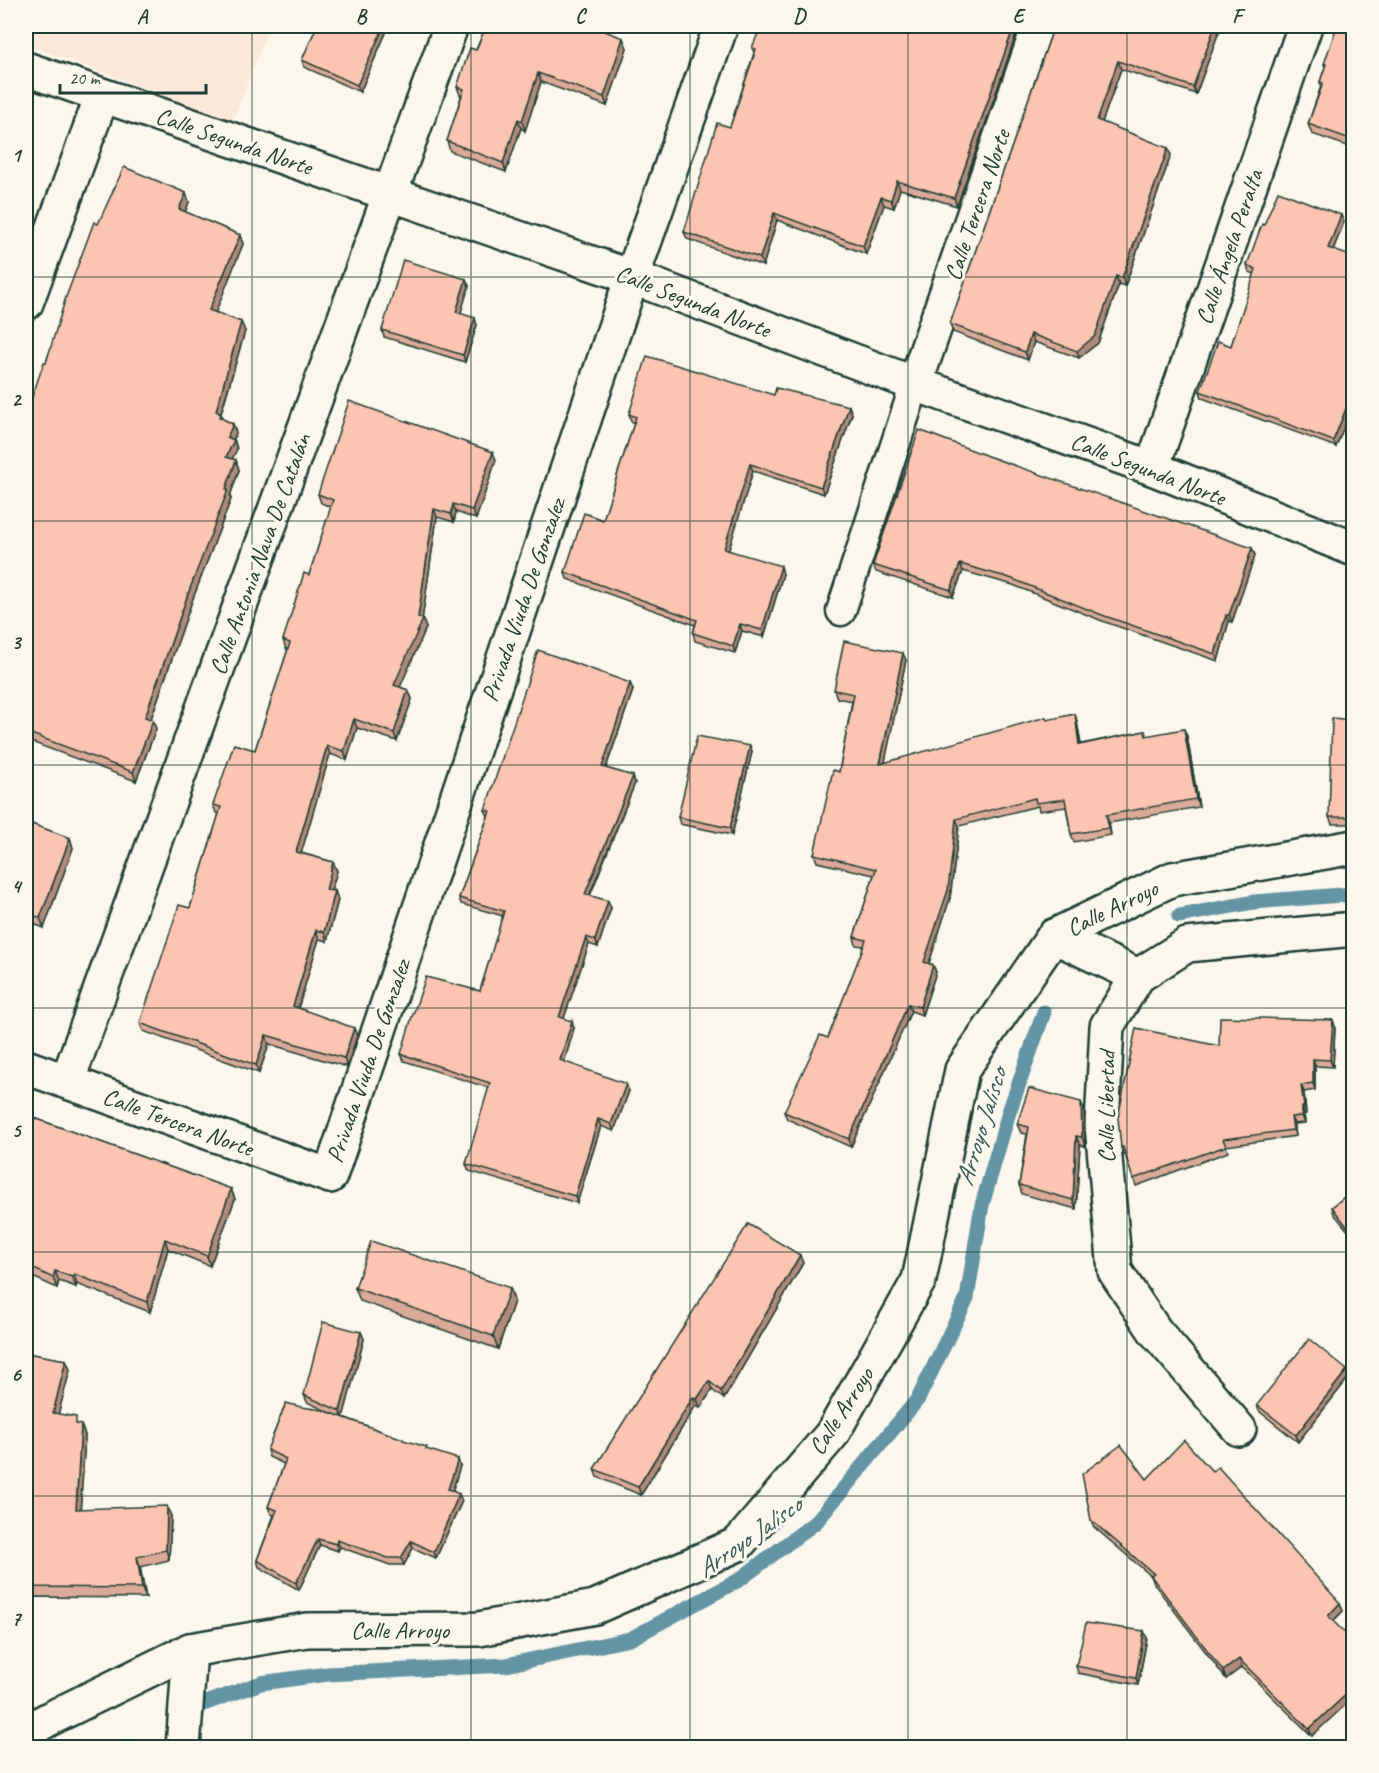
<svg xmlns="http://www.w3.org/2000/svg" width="1379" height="1773" viewBox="0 0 1379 1773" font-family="Caveat,sans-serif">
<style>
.built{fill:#fce8da}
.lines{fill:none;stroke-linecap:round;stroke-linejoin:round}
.stream{stroke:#6395a5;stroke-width:15}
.lane-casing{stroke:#1f3d34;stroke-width:33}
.street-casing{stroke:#1f3d34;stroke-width:38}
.lane{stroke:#fbf7ec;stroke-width:28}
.street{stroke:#fbf7ec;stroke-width:33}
.wall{fill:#daa998;stroke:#1f3d34;stroke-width:1.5}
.shaded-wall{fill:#b18a7c;stroke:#1f3d34;stroke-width:1.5}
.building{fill:#fdc5b1;stroke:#1f3d34;stroke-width:1.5}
.grid{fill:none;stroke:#1f3d34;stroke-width:1.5;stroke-opacity:0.55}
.labels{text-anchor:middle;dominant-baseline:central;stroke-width:6;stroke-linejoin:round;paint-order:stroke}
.street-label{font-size:24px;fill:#1f3d34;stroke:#fbf7ec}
.water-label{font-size:26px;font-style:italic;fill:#365a5a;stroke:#fbf7ec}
.neatline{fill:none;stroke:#1f3d34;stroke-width:2}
.grid-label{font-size:20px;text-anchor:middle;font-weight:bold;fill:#1f3d34}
</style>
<rect width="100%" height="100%" fill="#fbf7ec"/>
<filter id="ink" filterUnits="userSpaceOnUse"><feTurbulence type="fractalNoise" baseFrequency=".0167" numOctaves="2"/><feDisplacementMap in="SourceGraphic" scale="12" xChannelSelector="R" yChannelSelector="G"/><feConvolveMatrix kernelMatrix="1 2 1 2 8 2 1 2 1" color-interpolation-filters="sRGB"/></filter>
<g filter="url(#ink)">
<path class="built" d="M26 26H269L233 121 26 44Z"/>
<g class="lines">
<g class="stream">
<path d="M1179 916 1254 902 1354 894"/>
<path d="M198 1706 261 1683 328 1674 506 1665 630 1639 739 1580 816 1522 918 1399 967 1298 982 1205 1009 1112 1044 1012"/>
<path d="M129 1748 130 1747"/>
</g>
<defs>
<path id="lane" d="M841 611 915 384"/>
<g id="street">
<path d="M26 69 632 277 915 384 1152 468 1354 549"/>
<path d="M26 303 102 96"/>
<path d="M915 384 1039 26"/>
<path d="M1152 468 1305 26"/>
<path d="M1054 936 1138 976"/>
<path d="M26 1067 330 1176 632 277 721 26"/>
<path d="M67 1082 451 26"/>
<path d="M1239 1429 1155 1331 1115 1271 1102 1125 1107 1026 1138 976 1187 945 1354 929"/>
<path d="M26 1732 49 1719 190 1650 307 1630 479 1629 595 1607 738 1544 832 1434 919 1280 962 1070 1054 936 1172 879 1354 847"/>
<path d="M183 1748 190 1650"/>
</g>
</defs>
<use href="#lane" class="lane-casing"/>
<use href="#street" class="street-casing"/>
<use href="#lane" class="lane"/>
<use href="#street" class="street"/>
</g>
<g class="wall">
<path d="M317 26H389L360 92 304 67 302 60Z"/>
<path d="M486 26H604L603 30 627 48 607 106 541 82 525 131 521 128 506 172 450 151 447 141 461 97 457 87 476 50Z"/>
<path d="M1019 26 957 206 900 189 894 208 884 205 866 254 777 220 763 266 687 239 684 232 730 127 754 53 752 48Z"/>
<path d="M1054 26H1223V27L1221 26 1196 94 1121 69 1102 122 1171 155 1125 286 1119 284 1098 343 1079 358 1034 342 1028 360 953 332 950 324Z"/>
<path d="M1353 26V148L1312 134 1308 124 1321 86 1320 82 1325 67 1324 64Z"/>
<path d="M186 193 189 202 185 212 240 235 243 244 215 312 241 322 245 331 221 414 223 419 233 424 236 433 234 439 237 449 232 459 236 460 239 470 230 496 231 499 192 601 151 719 156 729 136 781 26 740V415L98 224Z"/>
<path d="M1344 222 1333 250 1336 447 1202 398 1200 391 1231 346 1255 274 1249 272 1247 265 1264 225Z"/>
<path d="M469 286 460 313 477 325 465 362 384 337 382 330Z"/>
<path d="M774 395 849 406 852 414 824 494 753 471 728 550 783 574 764 637 742 631 735 653 695 641 693 633 695 625 567 579 565 572 603 520 634 423 631 421 629 414Z"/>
<path d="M993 458 1255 555 1232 622 1229 621 1218 661 1105 622 1013 585 963 571 953 597 876 572 873 565Z"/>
<path d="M496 460 476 519 456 512 454 522 437 517 422 619 426 628 400 687 408 690 412 699 397 741 357 728 347 760 330 754 301 853 333 862 337 871 331 891H335L338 900 327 941 319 939 298 1008 357 1036 347 1067 269 1044 259 1073 143 1031 140 1023 190 908 219 814 216 813 213 805 255 750 288 649H286L283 640 309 575 331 507 321 503 318 494Z"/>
<path d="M1353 623V658L1347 656 1344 647Z"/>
<path d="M906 660 884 763 1075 714 1077 722 1081 744 1145 731 1147 736H1187L1199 807 1109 823 1111 835 1074 842 1071 834 1066 807 1039 811 1038 806 959 826 950 898 929 963 933 965 936 972 922 1015 911 1011 851 1147 787 1119 784 1112 828 1038 864 946 856 945 854 937 874 875 817 862 814 854 839 772 852 701 837 698 834 690Z"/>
<path d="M630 683 633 690 606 768 633 776 635 783 590 896 608 901 611 908 598 947 589 944 564 1018 574 1028 564 1062 629 1091 614 1131 601 1126 577 1203 469 1171 466 1164 489 1088 404 1061 401 1054 480 991 503 916 461 904 459 898 488 816 485 810Z"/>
<path d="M1353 720V824H1332L1329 817Z"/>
<path d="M750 746 752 752 732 835 680 824 678 817Z"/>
<path d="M26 822 70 838 73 848 44 928 26 921Z"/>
<path d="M1333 1020 1335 1027 1333 1067 1315 1066V1090L1304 1092 1306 1114H1304L1305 1123 1294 1124 1296 1136 1226 1146 1228 1152 1136 1186 1125 1154H1123L1121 1147 1219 1046Z"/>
<path d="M1081 1102 1084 1110 1085 1146 1080 1145 1076 1209 1022 1194 1019 1185 1027 1134 1021 1133 1017 1124Z"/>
<path d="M26 1115 231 1189 235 1199 210 1266 168 1249 150 1312 77 1284 76 1287 59 1281 57 1288 26 1274Z"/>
<path d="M1353 1190V1237L1334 1214 1332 1207Z"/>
<path d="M803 1263 724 1399 712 1390 700 1408 696 1405 641 1495 597 1477 594 1469Z"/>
<path d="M355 1288H510L514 1301 498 1349 360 1301Z"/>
<path d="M361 1332 364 1339 343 1417 403 1439V1440L428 1450 460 1466 452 1491 462 1501 436 1558 413 1548 404 1565H390L340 1547 338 1551 320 1545 299 1590 259 1567 257 1560 274 1515 271 1514 268 1507 284 1464 269 1457 267 1450 335 1415 307 1402 304 1395Z"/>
<path d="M26 1353 66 1360 70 1370 58 1414 79 1425H81L85 1435 80 1509 171 1516 169 1560 140 1567 146 1598 29 1597V1609H26Z"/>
<path d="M1349 1377 1298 1442 1259 1411 1257 1405Z"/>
<path d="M1212 1471 1343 1611 1333 1621 1312 1736 1242 1667 1226 1679 1154 1584 1151 1576 1094 1527 1091 1520 1147 1479Z"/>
<path d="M1147 1638 1138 1685 1078 1673 1076 1666Z"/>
</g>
<g class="shaded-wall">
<path d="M384 26H389L360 92 357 85Z"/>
<path d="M598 26H604L600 37 597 28Z"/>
<path d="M1014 26H1019L957 206 954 198Z"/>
<path d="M1215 26H1221L1196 94 1193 87Z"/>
<path d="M623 38 627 48 607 106 604 97Z"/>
<path d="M1118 61 1121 69 1100 128 1097 120Z"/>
<path d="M538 73 541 82 525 131 522 121Z"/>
<path d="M518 119 521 128 506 172 503 163Z"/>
<path d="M1168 148 1171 155 1125 286 1122 278Z"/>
<path d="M897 181 900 189 894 208 891 200Z"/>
<path d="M186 193 189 202 183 218 179 209Z"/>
<path d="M881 197 884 205 866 254 863 246Z"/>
<path d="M774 213 777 220 763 266 760 258Z"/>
<path d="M1341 215 1344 222 1331 255 1328 248Z"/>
<path d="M240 235 243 244 213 319 209 310Z"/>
<path d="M1116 276 1119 284 1098 343 1079 358 1077 351Z"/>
<path d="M466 279 469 286 459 319 456 312Z"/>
<path d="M475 318 477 325 465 362 463 355Z"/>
<path d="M241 322 245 331 220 416 221 414 225 423 223 426 216 411Z"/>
<path d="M1031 334 1034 342 1028 360 1025 352Z"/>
<path d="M1353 391V404L1336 447 1333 441Z"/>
<path d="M849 406 852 414 824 494 821 487Z"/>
<path d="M233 424 236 433 231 446 227 437Z"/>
<path d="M234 440 237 449 229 466 226 457Z"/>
<path d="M493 452 496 460 476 519 472 510Z"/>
<path d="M236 460 239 470 230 496 231 499 192 601 148 727 145 717 189 591 226 489Z"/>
<path d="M750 464 753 471 727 556 724 549Z"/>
<path d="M453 504 456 512 454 522 451 514Z"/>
<path d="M434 509 437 517 422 621 423 619 426 628 397 694 394 685 418 617Z"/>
<path d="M1252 548 1255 555 1232 622 1229 615Z"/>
<path d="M960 564 963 571 953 597 951 590Z"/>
<path d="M781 566 783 574 764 637 762 630Z"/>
<path d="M1226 615 1229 621 1218 661 1215 654Z"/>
<path d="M740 624 742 631 735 653 733 646Z"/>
<path d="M903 653 906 660 883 772 880 764Z"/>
<path d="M630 683 633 690 604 773 602 767Z"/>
<path d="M408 690 412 699 397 741 394 733Z"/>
<path d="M1075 714 1077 722 1082 752 1079 745Z"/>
<path d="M354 719 357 728 347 760 344 751Z"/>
<path d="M153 720 156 729 136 781 133 772Z"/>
<path d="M1184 729 1187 736 1199 807 1196 799Z"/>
<path d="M327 746 330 754 299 861 296 852Z"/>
<path d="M750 746 752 752 732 835 730 828Z"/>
<path d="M633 776 635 783 587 901 585 894Z"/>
<path d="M1106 815 1109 823 1111 835 1109 828Z"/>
<path d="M956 819 959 826 950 898 927 969 924 962Z"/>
<path d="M70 838 73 848 44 928 40 918Z"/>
<path d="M333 862 337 871 329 898 326 890Z"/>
<path d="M335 891 338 900 327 941 324 932Z"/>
<path d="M608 901 611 908 598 947 595 940Z"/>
<path d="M316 930 319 939 296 1015 293 1006Z"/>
<path d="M586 937 589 944 562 1024 559 1017Z"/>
<path d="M933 965 936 972 922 1015 920 1007Z"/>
<path d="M908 1004 911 1011 851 1147 849 1139Z"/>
<path d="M1333 1020 1335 1027 1333 1067 1330 1060Z"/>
<path d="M572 1021 574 1028 563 1067 560 1060Z"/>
<path d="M354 1028 357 1036 347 1067 344 1058Z"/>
<path d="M266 1035 269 1044 259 1073 256 1065Z"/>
<path d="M1313 1059 1315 1066V1090L1313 1083Z"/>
<path d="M626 1084 629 1091 614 1131 611 1124Z"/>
<path d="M1301 1085 1304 1092 1306 1114 1304 1107Z"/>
<path d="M1081 1102 1084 1110 1085 1146 1082 1137Z"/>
<path d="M1302 1107 1304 1114 1305 1123 1302 1116Z"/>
<path d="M1291 1117 1294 1124 1296 1136 1293 1130Z"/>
<path d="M598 1119 601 1126 577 1203 575 1196Z"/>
<path d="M1076 1136 1080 1145 1076 1209 1073 1200Z"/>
<path d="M231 1189 235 1199 210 1266 207 1256Z"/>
<path d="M165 1239 168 1249 150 1312 147 1302Z"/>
<path d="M800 1255 803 1263 724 1399 721 1391Z"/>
<path d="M55 1271 59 1281 57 1288 53 1278Z"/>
<path d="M74 1274 77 1284 76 1287 72 1277Z"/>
<path d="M510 1288 514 1301 498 1349 493 1336Z"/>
<path d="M361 1332 364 1339 343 1418 340 1411Z"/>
<path d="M66 1360 70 1370 56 1423 53 1413Z"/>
<path d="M1347 1370 1349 1377 1298 1442 1296 1435Z"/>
<path d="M709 1381 712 1390 700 1408 697 1399Z"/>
<path d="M693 1397 696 1405 641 1495 638 1487Z"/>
<path d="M81 1425 85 1435 80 1519 76 1509Z"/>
<path d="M458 1459 460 1466 451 1496 448 1489Z"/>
<path d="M459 1494 462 1501 436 1558 434 1552Z"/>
<path d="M167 1506 171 1516 169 1560 166 1550Z"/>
<path d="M318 1539 320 1545 299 1590 296 1583Z"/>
<path d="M337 1540 340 1547 338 1551 336 1544Z"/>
<path d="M411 1541 413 1548 404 1565 401 1558Z"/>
<path d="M137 1557 140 1567 146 1598 142 1588Z"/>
<path d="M26 1587 29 1597V1609L26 1600Z"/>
<path d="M1340 1603 1343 1611 1331 1623 1328 1616Z"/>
<path d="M1144 1631 1147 1638 1138 1685 1136 1678Z"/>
<path d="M1239 1659 1242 1667 1226 1679 1223 1671Z"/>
<path d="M1353 1688V1698L1312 1736 1309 1729Z"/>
</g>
<g class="building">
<path d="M317 26H384L357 85 302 60Z"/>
<path d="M486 26H598L597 28 623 38 604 97 538 73 522 121 518 119 503 163 447 141 464 89 457 87 470 48 476 50Z"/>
<path d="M761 26H1014L954 198 897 181 891 200 881 197 863 246 774 213 760 258 684 232 717 123 730 127 756 49 752 48Z"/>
<path d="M1054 26H1215L1193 87 1118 61 1097 120 1168 148 1122 278 1116 276 1095 336 1077 351 1031 334 1025 352 950 324Z"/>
<path d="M1337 26H1353V140L1308 124 1323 83 1320 82 1326 64H1324Z"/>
<path d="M124 167 186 193 179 209 240 235 209 310 241 322 216 411 221 414 219 417 233 424 227 437 234 440 226 457 236 460 226 489 228 490 189 591 145 717 153 720 133 772 26 732V415L44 362 46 363 66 297 94 222 98 224Z"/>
<path d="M1278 191 1341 215 1328 248 1353 257V391L1333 441 1200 391 1218 341 1231 346 1256 269 1247 265 1262 224 1264 225Z"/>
<path d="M403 260 466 279 456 312 475 318 463 355 382 330Z"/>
<path d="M647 356 774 395 776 388 849 406 821 487 750 464 724 549 781 566 762 630 740 624 733 646 693 633 697 620 565 572 584 513 603 520 636 417 629 414Z"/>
<path d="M349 401 493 452 472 510 453 504 451 514 434 509 418 617 423 619 394 685 408 690 394 733 354 719 344 751 327 746 296 852 333 862 326 890 335 891 324 932 316 930 293 1006 354 1028 344 1058 266 1035 256 1065 140 1023 179 905 190 908 221 807 213 805 234 744 255 750 290 643 283 640 304 573 309 575 333 500 318 494Z"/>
<path d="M919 430 993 458 1252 548 1229 615H1226L1215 654 1102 615 1010 578 960 564 951 590 873 565Z"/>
<path d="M1353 623V651L1344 647Z"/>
<path d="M844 641 903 653 880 764 1046 717 1047 720 1075 714 1079 745 1145 731 1146 736 1184 729 1196 799 1106 815 1109 828 1071 834 1065 799 1036 803 1035 798 956 819 948 890 924 962 933 965 920 1007 908 1004 849 1139 784 1112 820 1035 828 1038 866 940 854 937 876 869 814 854 833 770 839 772 854 694 834 690Z"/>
<path d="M538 650 630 683 602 767 633 776 585 894 608 901 595 940 586 937 559 1017 572 1021 560 1060 626 1084 611 1124 598 1119 575 1196 466 1164 490 1083 401 1054 411 1020 426 977 480 991 504 911 459 898 490 811 485 810Z"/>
<path d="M1332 718 1353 720V817H1329Z"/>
<path d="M697 736 750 746 730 828 678 817Z"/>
<path d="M26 822 70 838 40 918 26 912Z"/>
<path d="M1220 1017 1333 1020 1330 1060 1313 1059V1083L1301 1085 1304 1107H1302V1116L1291 1117 1293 1130 1223 1139 1226 1146 1133 1179 1123 1147H1121L1118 1118 1136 1028 1219 1046Z"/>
<path d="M1029 1088 1081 1102 1082 1137 1076 1136 1073 1200 1019 1185 1029 1127 1017 1124Z"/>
<path d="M26 1115 231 1189 207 1256 165 1239 147 1302 74 1274 72 1277 55 1271 53 1278 26 1265Z"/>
<path d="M1353 1190V1234L1332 1207Z"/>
<path d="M748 1224 800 1255 721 1391 709 1381 697 1399 693 1397 638 1487 594 1469Z"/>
<path d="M371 1241 510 1288 493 1336 355 1288Z"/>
<path d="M323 1322 361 1332 340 1411 304 1395Z"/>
<path d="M1309 1339 1347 1370 1296 1435 1257 1405Z"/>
<path d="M26 1353 66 1360 53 1413 76 1417V1424L81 1425 76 1509 167 1506 166 1550 137 1557 142 1588 26 1587Z"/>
<path d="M286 1403 301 1407 323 1410 403 1439V1440L427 1447 426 1449 458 1459 448 1489 459 1494 434 1552 411 1541 401 1558H388L337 1540 336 1544 318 1539 296 1583 257 1560 277 1510 268 1507 286 1459 267 1450Z"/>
<path d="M1184 1440 1212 1471 1218 1467 1340 1603 1328 1616 1353 1641V1688L1309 1729 1239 1659 1223 1671 1151 1576 1154 1574 1091 1520 1082 1474 1121 1445 1147 1479Z"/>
<path d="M1086 1623 1144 1631 1136 1678 1076 1666Z"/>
</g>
</g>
<path class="grid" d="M252 26V1748M471 26V1748M690 26V1748M908 26V1748M1127 26V1748M26 277H1354M26 521H1354M26 765H1354M26 1008H1354M26 1252H1354M26 1496H1354"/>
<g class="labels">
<g class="street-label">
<text transform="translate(234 141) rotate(19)">Calle Segunda Norte</text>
<text transform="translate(977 205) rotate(-71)">Calle Tercera Norte</text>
<text transform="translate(1229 247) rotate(-71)">Calle Ángela Peralta</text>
<text transform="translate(693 301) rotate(21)">Calle Segunda Norte</text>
<text transform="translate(1148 469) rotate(21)">Calle Segunda Norte</text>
<text transform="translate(260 554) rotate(-70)">Calle Antonia Nava De Catalán</text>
<text transform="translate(523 600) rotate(-71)">Privada Viuda De Gonzalez</text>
<text transform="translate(1112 908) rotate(-26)">Calle Arroyo</text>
<text transform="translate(368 1061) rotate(-71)">Privada Viuda De Gonzalez</text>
<text transform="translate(1106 1107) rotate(-90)">Calle Libertad</text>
<text transform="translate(178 1122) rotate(20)">Calle Tercera Norte</text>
<text transform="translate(841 1411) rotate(-57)">Calle Arroyo</text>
<text x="400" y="1630">Calle Arroyo</text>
</g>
<g class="water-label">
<text transform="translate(981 1127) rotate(-73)">Arroyo Jalisco</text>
<text transform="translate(749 1537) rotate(-35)">Arroyo Jalisco</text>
</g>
</g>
<rect width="1379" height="1773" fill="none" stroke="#fbf7ec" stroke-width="66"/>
<path d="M60 84v9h146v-9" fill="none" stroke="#1f3d34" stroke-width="3"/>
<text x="69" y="84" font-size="18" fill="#1f3d34" stroke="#fbf7ec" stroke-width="4.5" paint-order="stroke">20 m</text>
<rect x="33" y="33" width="1313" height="1707" class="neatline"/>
<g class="grid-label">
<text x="142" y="23">A</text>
<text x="361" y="23">B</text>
<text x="580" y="23">C</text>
<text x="799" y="23">D</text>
<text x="1018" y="23">E</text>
<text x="1237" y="23">F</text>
<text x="16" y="162">1</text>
<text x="16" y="406">2</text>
<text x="16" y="649">3</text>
<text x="16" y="893">4</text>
<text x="16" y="1137">5</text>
<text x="16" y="1381">6</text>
<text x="16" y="1625">7</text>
</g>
</svg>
